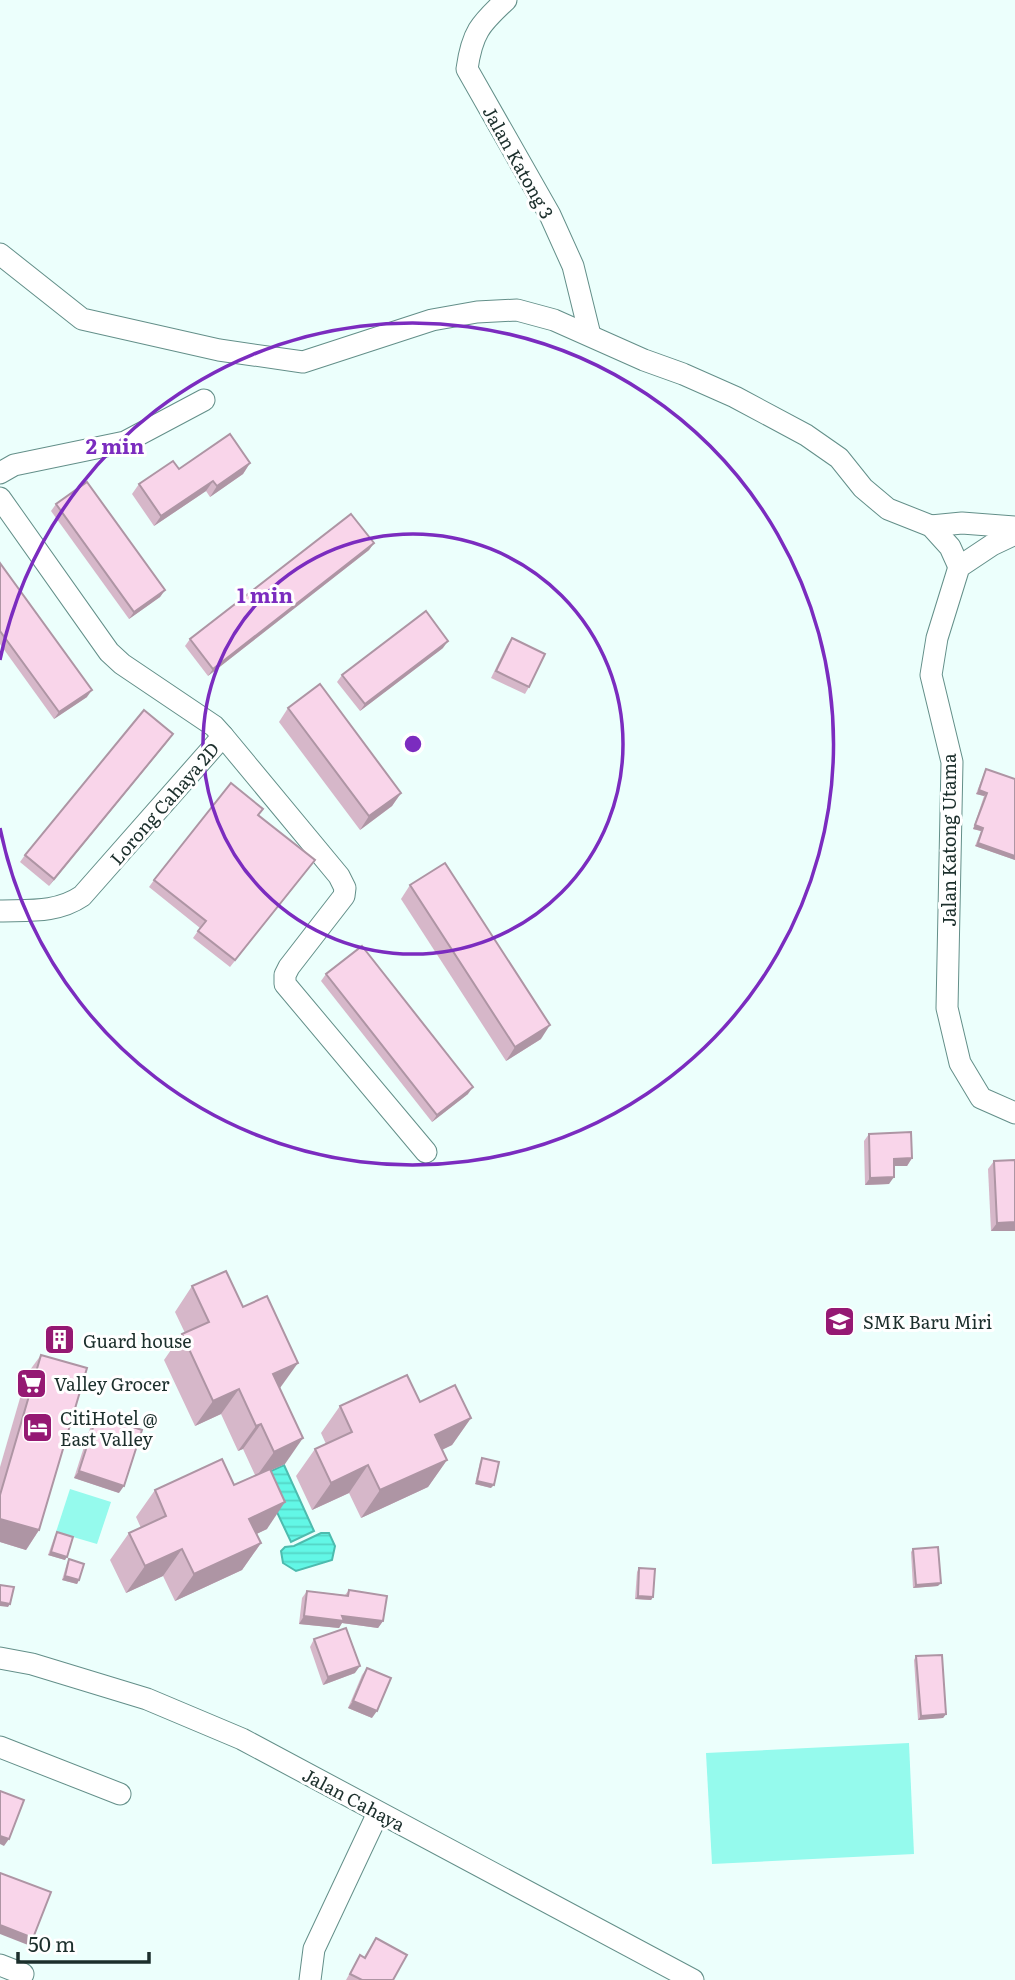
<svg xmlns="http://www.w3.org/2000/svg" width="1015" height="1980" viewBox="0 0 1015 1980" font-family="Literata,serif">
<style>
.garden{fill:#95faed}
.water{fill:url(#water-rules);stroke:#4dbbae;stroke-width:2}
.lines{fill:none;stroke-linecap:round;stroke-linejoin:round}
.minor-casing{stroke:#638f89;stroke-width:23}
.minor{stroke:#fff;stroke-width:21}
.wall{fill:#d6b7c9}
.shaded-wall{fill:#ae95a4}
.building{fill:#f9d5ea;stroke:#ae95a4;stroke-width:2}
.ring{fill:none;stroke:#7b2cbf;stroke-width:3.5}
.labels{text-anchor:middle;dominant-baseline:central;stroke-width:6;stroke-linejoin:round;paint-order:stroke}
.street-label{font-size:18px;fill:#1c2f2c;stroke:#fff}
.poi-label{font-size:18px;fill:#1c2f2c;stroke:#fff;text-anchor:start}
.centre{fill:#7b2cbf;stroke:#fff;stroke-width:3.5}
.ring-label{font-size:21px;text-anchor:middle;font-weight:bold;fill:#7b2cbf;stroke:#fff;stroke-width:6;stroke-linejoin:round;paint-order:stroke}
</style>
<defs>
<pattern id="water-rules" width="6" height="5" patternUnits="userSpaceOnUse" patternTransform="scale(1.75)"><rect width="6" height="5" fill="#62f7e6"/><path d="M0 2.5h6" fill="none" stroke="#54d4c5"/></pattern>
</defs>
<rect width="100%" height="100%" fill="#ecfffc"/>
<g class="garden">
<path d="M70 1489 111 1502 97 1544 56 1532Z"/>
<path d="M909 1743 914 1854 712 1864 706 1753Z"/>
</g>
<g class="water">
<path d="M284 1465 314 1531 291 1542 260 1476Z"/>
<path d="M321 1533H329L335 1546 332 1560 296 1571 283 1563 281 1551 285 1547 294 1546Z"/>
</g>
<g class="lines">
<defs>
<g id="minor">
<path d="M506 0C480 24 472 33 467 69L550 215 573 266 590 335"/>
<path d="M0 254 82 319 219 350 303 362 432 320 477 312 517 310 554 320 644 360 683 374 735 397 806 435 839 458 863 488 888 509 931 526 950 547 959 567"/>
<path d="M0 473 14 465 125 442 204 400"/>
<path d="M0 498 109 652 122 664 214 726 223 736 82 896C57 913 29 910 0 911"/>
<path d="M931 526 962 523 1015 527"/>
<path d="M1015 534 992 545 959 567 937 638 931 675 952 762 947 1008 960 1063 981 1098 1015 1113"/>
<path d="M223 736 339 876 345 888 344 896 289 967 285 975V984L426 1152"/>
<path d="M0 1658 32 1664 147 1699 242 1739 693 1980"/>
<path d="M0 1747 120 1794"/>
<path d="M0 1965 23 1974"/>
<path d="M310 1980 314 1949 378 1813"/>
</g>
</defs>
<use href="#minor" class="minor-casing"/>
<use href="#minor" class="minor"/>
</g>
<g class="wall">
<path d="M250 463 243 474 210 497 206 491 154 526 132 494 139 484 179 469Z"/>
<path d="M56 504 165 590 160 597 129 619 51 511Z"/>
<path d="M374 543 369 550 208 676 185 646 190 639Z"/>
<path d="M0 563 87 697 54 719 0 644Z"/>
<path d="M512 638 529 687 525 694 491 678 507 645Z"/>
<path d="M443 648 360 711 337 682 342 675Z"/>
<path d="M288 708 401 793 392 806 360 830 279 722Z"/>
<path d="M168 741 49 886 20 862 25 855Z"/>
<path d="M986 769 1015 860 975 846 981 831 973 829 984 796 976 794 984 773Z"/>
<path d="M310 867 230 967 193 938 200 928 149 887 154 880Z"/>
<path d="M410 885 541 1039 506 1061 401 899Z"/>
<path d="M326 974 468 1094 432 1122 321 981Z"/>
<path d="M869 1134 912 1158 907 1166H894L889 1184 865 1185 864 1141Z"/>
<path d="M1015 1160V1231H991L988 1169 994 1161Z"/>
<path d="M192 1286 280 1388H279L285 1464 271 1470 267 1529 256 1534 261 1543 242 1570 175 1601 163 1576 126 1593 110 1560 129 1533 141 1528 136 1517 155 1490 234 1485 255 1475 243 1449 238 1451 221 1414 195 1426 164 1360 182 1334 185 1333 175 1312Z"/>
<path d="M57 1326 68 1347 65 1350 50 1347 54 1329Z"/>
<path d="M41 1355 39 1530 26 1550 0 1542V1467L27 1374Z"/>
<path d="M420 1402 471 1418 452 1445 442 1450 447 1460 428 1487 361 1518 349 1493 312 1510 296 1476 315 1449 326 1444 321 1433 340 1406Z"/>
<path d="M97 1415 119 1493 74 1478 92 1422Z"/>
<path d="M482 1458 491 1488 475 1484 480 1462Z"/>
<path d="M57 1532 65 1560 48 1555 55 1535Z"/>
<path d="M913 1549 938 1586 913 1588 911 1552Z"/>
<path d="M69 1559 79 1580 77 1584 62 1580 67 1563Z"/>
<path d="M639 1568 653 1597 651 1600 635 1599 637 1572Z"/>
<path d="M349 1590 383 1621 378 1628 342 1623 339 1628 299 1624 302 1598 307 1591 345 1595Z"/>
<path d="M314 1639 355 1673 323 1685 310 1647Z"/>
<path d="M916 1656 946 1714 943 1718 918 1720 914 1660Z"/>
<path d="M367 1668 372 1718 348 1708 362 1675Z"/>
<path d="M376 1938 393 1980H346L360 1955 364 1957Z"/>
</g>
<g class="shaded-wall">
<path d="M250 463 243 474 210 497 217 486Z"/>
<path d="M213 481 206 491 154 526 161 516Z"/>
<path d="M374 543 369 550 208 676 213 669Z"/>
<path d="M165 590 160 597 129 619 134 612Z"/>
<path d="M448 641 443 648 360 711 365 704Z"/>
<path d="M92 690 87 697 54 719 59 712Z"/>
<path d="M173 734 168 741 49 886 54 879Z"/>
<path d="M979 790 987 793 984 796 976 794Z"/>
<path d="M401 793 392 806 360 830 369 816Z"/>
<path d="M975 825 983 828 981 831 973 829Z"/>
<path d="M978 843 1015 856V860L975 846Z"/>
<path d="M550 1025 541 1039 506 1061 515 1047Z"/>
<path d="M473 1087 468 1094 432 1122 437 1115Z"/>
<path d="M912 1158 907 1166H889L894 1159Z"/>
<path d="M894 1177 889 1184 865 1185 870 1178Z"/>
<path d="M1015 1222V1231H991L997 1223Z"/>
<path d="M53 1343 68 1347 65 1350 50 1347Z"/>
<path d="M298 1363 280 1388 255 1399 273 1374Z"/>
<path d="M239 1389 221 1414 195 1426 213 1401Z"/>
<path d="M471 1418 452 1445 416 1462 435 1435Z"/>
<path d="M261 1424 243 1449 238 1451 256 1426Z"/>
<path d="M303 1438 285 1464 256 1477 274 1452Z"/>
<path d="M447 1460 428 1487 361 1518 380 1490Z"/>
<path d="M368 1465 349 1493 312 1510 331 1483Z"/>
<path d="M79 1471 124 1486 119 1493 74 1478Z"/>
<path d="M477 1481 494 1485 491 1488 475 1484Z"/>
<path d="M285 1502 267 1529 231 1546 249 1519Z"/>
<path d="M0 1519 39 1530 26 1550 0 1542Z"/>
<path d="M261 1543 242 1570 175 1601 194 1574Z"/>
<path d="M182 1549 163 1576 126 1593 145 1566Z"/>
<path d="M51 1552 67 1557 65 1560 48 1555Z"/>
<path d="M65 1576 79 1580 77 1584 62 1580Z"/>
<path d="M941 1583 938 1586 913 1588 916 1585Z"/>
<path d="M638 1596 653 1597 651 1600 635 1599Z"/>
<path d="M0 1602 10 1604 8 1607 0 1606Z"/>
<path d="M304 1616H342L383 1621 378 1628 342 1623 339 1628 299 1624Z"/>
<path d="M360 1666 355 1673 323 1685 328 1677Z"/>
<path d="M353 1701 377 1711 372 1718 348 1708Z"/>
<path d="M946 1714 943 1718 918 1720 921 1716Z"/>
<path d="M0 1836 9 1839 4 1846 0 1844Z"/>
<path d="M0 1925 33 1938 28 1945 0 1934Z"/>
</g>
<g class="building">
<path d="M230 434 250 463 217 486 213 481 161 516 139 484 173 461 179 469Z"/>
<path d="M87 482 165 590 134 612 56 504Z"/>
<path d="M351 514 374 543 213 669 190 639Z"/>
<path d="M0 563 92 690 59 712 0 631Z"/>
<path d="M426 611 448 641 365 704 342 675Z"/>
<path d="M512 638 545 654 529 687 496 671Z"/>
<path d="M320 684 401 793 369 816 288 708Z"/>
<path d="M144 710 173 734 54 879 25 855Z"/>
<path d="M986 769 1015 779V856L978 843 983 828 975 825 987 793 979 790Z"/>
<path d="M231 783 263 809 258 815 315 860 235 960 198 931 206 921 154 880Z"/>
<path d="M445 863 550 1025 515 1047 410 885Z"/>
<path d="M362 946 473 1087 437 1115 326 974Z"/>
<path d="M911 1132 912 1158 894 1159V1177L870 1178 869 1134Z"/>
<path d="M1015 1160V1222L997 1223 994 1161Z"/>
<path d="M226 1271 243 1307 267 1296 298 1363 273 1374 303 1438 274 1452 261 1424 256 1426 239 1389 213 1401 182 1334 209 1322 192 1286Z"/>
<path d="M57 1326 72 1329 68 1347 53 1343Z"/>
<path d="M41 1355 87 1368 39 1530 0 1519V1495Z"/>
<path d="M407 1375 420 1402 455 1385 471 1418 435 1435 447 1460 380 1490 368 1465 331 1483 315 1449 352 1432 340 1406Z"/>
<path d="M97 1415 142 1430 124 1486 79 1471Z"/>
<path d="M482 1458 499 1462 494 1485 477 1481Z"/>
<path d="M222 1459 234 1485 270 1469 285 1502 249 1519 261 1543 194 1574 182 1549 145 1566 129 1533 166 1516 155 1490Z"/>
<path d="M57 1532 73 1537 67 1557 51 1552Z"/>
<path d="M938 1547 941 1583 916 1585 913 1549Z"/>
<path d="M69 1559 84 1564 79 1580 65 1576Z"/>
<path d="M639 1568 655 1569 653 1597 638 1596Z"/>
<path d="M0 1585 14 1587 10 1604 0 1602Z"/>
<path d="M349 1590 387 1596 383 1621 342 1616 344 1621 304 1616 307 1591 348 1596Z"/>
<path d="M346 1628 360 1666 328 1677 314 1639Z"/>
<path d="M942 1655 946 1714 921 1716 916 1656Z"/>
<path d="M367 1668 391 1678 377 1711 353 1701Z"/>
<path d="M0 1791 24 1800 9 1839 0 1836Z"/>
<path d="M0 1873 51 1892 33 1938 0 1925Z"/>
<path d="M376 1938 407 1955 393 1980H362L350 1974 360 1955 365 1958Z"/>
</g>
<g class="ring">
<circle cx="413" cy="744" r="210"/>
<path d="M0 660A421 421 0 1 1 0 828"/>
</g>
<defs>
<symbol id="school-square" viewBox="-11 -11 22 22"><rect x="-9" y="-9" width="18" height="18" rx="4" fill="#951973" stroke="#fff"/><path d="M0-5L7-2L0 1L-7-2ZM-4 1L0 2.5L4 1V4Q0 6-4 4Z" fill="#fff"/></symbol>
<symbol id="building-square" viewBox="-11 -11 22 22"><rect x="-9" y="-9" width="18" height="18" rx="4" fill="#951973" stroke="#fff"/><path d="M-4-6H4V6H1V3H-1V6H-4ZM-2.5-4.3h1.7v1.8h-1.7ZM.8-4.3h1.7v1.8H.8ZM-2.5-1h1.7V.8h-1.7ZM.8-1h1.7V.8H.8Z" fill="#fff"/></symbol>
<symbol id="supermarket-square" viewBox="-11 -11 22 22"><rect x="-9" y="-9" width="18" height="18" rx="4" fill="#951973" stroke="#fff"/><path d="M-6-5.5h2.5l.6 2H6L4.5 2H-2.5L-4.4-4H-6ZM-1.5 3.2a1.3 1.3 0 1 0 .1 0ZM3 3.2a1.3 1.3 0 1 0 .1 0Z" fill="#fff"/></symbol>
<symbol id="hotel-square" viewBox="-11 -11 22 22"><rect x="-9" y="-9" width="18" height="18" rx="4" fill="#951973" stroke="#fff"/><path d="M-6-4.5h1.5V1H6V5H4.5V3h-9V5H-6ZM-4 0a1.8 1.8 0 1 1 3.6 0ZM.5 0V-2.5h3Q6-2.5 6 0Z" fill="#fff"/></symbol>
</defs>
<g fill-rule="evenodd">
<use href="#school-square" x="822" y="1304" width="35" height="35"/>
<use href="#building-square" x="42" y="1322" width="35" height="35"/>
<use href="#supermarket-square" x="14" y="1366" width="35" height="35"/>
<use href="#hotel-square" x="20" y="1410" width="35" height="35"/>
</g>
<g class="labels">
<g class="street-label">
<text transform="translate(519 162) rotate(61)">Jalan Katong 3</text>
<text transform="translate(164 803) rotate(-49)">Lorong Cahaya 2D</text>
<text transform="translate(948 840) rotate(-90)">Jalan Katong Utama</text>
<text transform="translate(354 1799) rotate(28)">Jalan Cahaya</text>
</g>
<g class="poi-label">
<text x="863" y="1321">SMK Baru Miri</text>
<text x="83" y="1340">Guard house</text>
<text x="54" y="1383">Valley Grocer</text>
<text x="60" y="1417">CitiHotel @<tspan x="60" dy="21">East Valley</tspan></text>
</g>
</g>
<circle cx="413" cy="744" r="10" class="centre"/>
<g class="ring-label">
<text x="115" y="454">2 min</text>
<text x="265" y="603">1 min</text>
</g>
<path d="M18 1952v10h131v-10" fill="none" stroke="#1c2f2c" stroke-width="3.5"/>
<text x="28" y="1952" font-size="21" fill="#1c2f2c" stroke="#ffffff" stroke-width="5" paint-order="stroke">50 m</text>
</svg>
